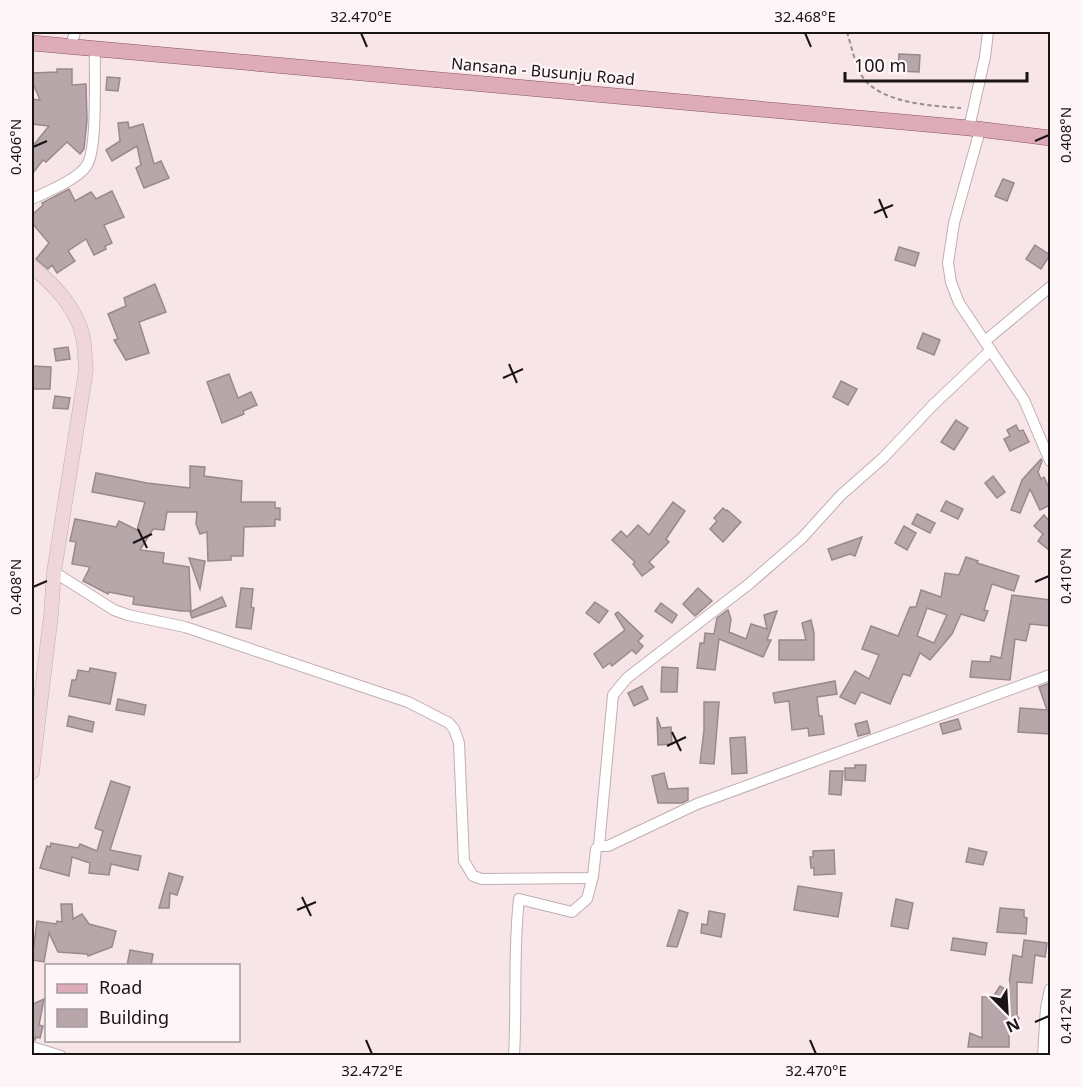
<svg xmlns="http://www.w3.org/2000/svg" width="1082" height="1087" viewBox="0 0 1082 1087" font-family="'Noto Sans',sans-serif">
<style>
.building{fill:#b8a7aa;stroke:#99898b;stroke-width:1.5;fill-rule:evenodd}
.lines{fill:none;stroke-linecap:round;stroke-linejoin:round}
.street-casing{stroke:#c0aeb2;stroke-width:12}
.secondary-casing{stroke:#c0aeb2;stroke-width:15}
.primary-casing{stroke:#8a5360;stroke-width:16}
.path{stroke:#9c8f91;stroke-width:2;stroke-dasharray:4.5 3;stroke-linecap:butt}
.street{stroke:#fff;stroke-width:10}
.secondary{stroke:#eed6db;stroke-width:14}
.primary{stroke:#ddacb8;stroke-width:15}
.ticks{fill:none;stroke:#1a1415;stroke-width:2}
.labels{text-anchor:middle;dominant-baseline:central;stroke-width:4.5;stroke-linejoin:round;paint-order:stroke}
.street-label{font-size:16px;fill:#1a1415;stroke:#fdf5f7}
.neatline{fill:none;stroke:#1a1415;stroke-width:2}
.ticks-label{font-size:15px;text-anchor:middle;fill:#1a1415}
</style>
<rect width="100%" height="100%" fill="#f7e5e8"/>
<g class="building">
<path d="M899 54 920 55 919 72 898 71Z"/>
<path d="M57 69H72V85L86 84 87 120 84 149 80 154 67 142 46 162 43 160 32 174V147L49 126 32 124V99L40 100 32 81V73L57 72Z"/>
<path d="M107 77 120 78 118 91 106 90Z"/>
<path d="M128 122 129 128 143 124 154 164 161 161 169 178 144 188 136 168 141 165 137 146 112 161 106 150 120 141 118 123Z"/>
<path d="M1003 179 1014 183 1007 201 995 196Z"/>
<path d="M69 189 75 201 91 192 96 199 112 191 124 217 104 225 112 243 105 246 106 249 94 255 86 239 68 251 75 261 57 273 52 265 48 269 36 259 49 243 32 223V215L43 205 42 203Z"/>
<path d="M1035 245 1050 255 1041 269 1026 259Z"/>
<path d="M899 247 919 253 915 266 895 260Z"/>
<path d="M155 284 166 312 139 322 149 353 126 360 114 340 118 339 108 314 126 306 124 298Z"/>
<path d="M923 333 940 340 934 355 917 348Z"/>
<path d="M68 347 70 359 56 361 54 349Z"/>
<path d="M32 366 51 367 50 389H32Z"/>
<path d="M229 374 238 398 251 392 257 405 243 411 244 414 222 423 207 382Z"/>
<path d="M841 381 857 389 848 405 833 397Z"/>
<path d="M55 396 70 398 68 409 53 408Z"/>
<path d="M956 420 968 428 954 450 941 442Z"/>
<path d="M1016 425 1019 431 1023 430 1029 442 1010 451 1004 439 1010 436 1007 430Z"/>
<path d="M1041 459 1042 461 1038 472 1041 479 1044 477 1050 490V505L1040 510 1030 489 1020 513 1011 510 1022 480Z"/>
<path d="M190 466 205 467 204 476 242 481 241 502H275V508H280V520L275 519V526L244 527 243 556H231V560L208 561 207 532 200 534 196 524 197 512H167L164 530 153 529 140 550 164 553 163 563 189 567 191 611H181L133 604 134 597 109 592 108 594 83 581 90 567 72 564 76 542 70 541 75 519 116 527 119 521 137 530 145 502 92 492 96 473 147 483 190 488Z"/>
<path d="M993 476 1005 492 997 498 985 483Z"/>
<path d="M946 501 963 509 958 519 941 511Z"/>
<path d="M673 502 685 511 666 539 669 542 649 562 654 567 642 576 633 564 635 562 612 540 621 531 627 537 638 525 649 535Z"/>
<path d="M723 508 726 511 727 510 741 522 723 542 710 529 717 521 714 518Z"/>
<path d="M917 514 935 523 930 533 912 524Z"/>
<path d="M1044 515 1050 522V551L1038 541 1043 534 1034 526Z"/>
<path d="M904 526 916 533 907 550 895 543Z"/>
<path d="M862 537 855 556 850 554 832 560 828 549Z"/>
<path d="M966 557 978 561 977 563 1019 576 1014 591 992 584 984 610 988 611 984 621 961 614 952 634 930 660 920 653 910 676 903 674 890 704 861 692 855 704 840 697 855 671 869 679 879 655 862 649 871 626 898 636 910 607H916L921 590 941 597 945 573 959 575ZM927 608 947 615 934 643 917 636Z"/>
<path d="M189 558 205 561 200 589Z"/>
<path d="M241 588 253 589 251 607 254 608 251 629 236 627Z"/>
<path d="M698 588 712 601 695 616 683 604Z"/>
<path d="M1012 595 1050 600V626L1030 624 1026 641 1015 639 1010 680 970 677 972 661 990 662 991 656 1001 658Z"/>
<path d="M222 597 226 606 192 618 190 612Z"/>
<path d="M595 602 608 611 599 623 586 613Z"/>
<path d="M661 603 677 615 672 623 655 611Z"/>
<path d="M728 610 731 619 729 632 746 639 751 624 767 629 764 615 777 611 767 640H771L763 657 719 639 715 670 697 668 700 643H704L705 633 714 634 717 618Z"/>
<path d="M618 612 643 636 638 641 643 646 636 654 632 650 612 666 610 663 603 668 594 654 625 630 615 614Z"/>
<path d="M811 620 814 633V660H779V640H806L802 623Z"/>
<path d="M662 667 678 668 677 692H661Z"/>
<path d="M90 668 116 673 110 704 69 696 72 680H76L78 670 89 672Z"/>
<path d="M835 681 837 694 817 697 819 716H822L824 734 809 736 808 728 792 730 789 701 775 703 773 693Z"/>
<path d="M1050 683V734L1018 732 1020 708 1047 710 1039 687Z"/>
<path d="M642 686 648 699 634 706 628 693Z"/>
<path d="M118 699 146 705 144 715 116 710Z"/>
<path d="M704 702H719L714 764 700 763 704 730Z"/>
<path d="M69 716 94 722 92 732 67 726Z"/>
<path d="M657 717 661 728 671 727 672 744 658 745Z"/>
<path d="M958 719 961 729 943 734 940 724Z"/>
<path d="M867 721 870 733 858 736 855 724Z"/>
<path d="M745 737 747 773 732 774 730 738Z"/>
<path d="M855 765H866L865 781 845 780V768H855Z"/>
<path d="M830 771H843L841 795 829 794Z"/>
<path d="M664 773 668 789 688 788V800L682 803H658L652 776Z"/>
<path d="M111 781 130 787 110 850 141 856 138 870 111 864 109 875 89 873 90 863 72 857 69 876 40 868 47 846 50 847 51 843 78 848 80 844 97 851 103 831 95 828Z"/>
<path d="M969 848 987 852 983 865 966 862Z"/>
<path d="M834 850 835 874 814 875V868H811L810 857H813V851Z"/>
<path d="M169 873 183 877 177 895 170 893 169 908H159Z"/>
<path d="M798 886 842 893 838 917 794 910Z"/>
<path d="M896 899 913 903 908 929 891 926Z"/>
<path d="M61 904H72L73 919 82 914 89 924 116 931 112 947 88 956 87 954 58 952 49 933 44 962 32 960 37 921 56 924 57 921 62 922Z"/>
<path d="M1000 908 1024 910V917L1027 918 1026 934 997 932Z"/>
<path d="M679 910 688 913 684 926 677 947 667 946Z"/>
<path d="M709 911 725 914 721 937 701 933 702 924 707 925Z"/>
<path d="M953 938 987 943 985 955 951 950Z"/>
<path d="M1024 940 1047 943 1045 957 1035 955 1032 983 1017 982V1016L1019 1018 1009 1032V1047H968L970 1033 982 1038V997H993L1000 986 1008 991 1013 955 1022 957Z"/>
<path d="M130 950 153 954 151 966H127Z"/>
<path d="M44 999 39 1025 43 1026 40 1038 36 1037 35 1040H32L33 1004Z"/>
</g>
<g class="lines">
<defs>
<g id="street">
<path d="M71 46 75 32"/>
<path d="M969 128 985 57 988 32"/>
<path d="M980 130 954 223 948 263 951 282 959 303 1024 400 1050 461"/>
<path d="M32 199C46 192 79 179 87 165 98 148 94 72 95 48"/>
<path d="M985 341 1050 287"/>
<path d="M54 572 114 610 128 615 185 627 408 702 449 723 454 729 459 743 464 861 473 876 482 879 590 878 593 876 596 849 599 846H608L697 804 1050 675"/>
<path d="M599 846 613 695 627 678 749 584 802 538 841 495 883 458 933 405 991 350"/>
<path d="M32 1047 61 1056"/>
<path d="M514 1056C517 1003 513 951 519 899L572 912 587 899 593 876"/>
<path d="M1043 1056 1046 1008 1050 989"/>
</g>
<path id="secondary" d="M32 267C54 284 77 309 83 337 85 348 85 359 86 370L54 572 51 615 32 772"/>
<path id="primary" d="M32 43 969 128 1050 138"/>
</defs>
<use href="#street" class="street-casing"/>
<use href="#secondary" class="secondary-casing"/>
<use href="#primary" class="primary-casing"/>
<path class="path" d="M847 32C851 45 855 64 862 76 879 103 932 106 961 108"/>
<use href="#street" class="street"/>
<use href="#secondary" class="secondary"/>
<use href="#primary" class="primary"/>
</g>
<path class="ticks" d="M361 33 367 47M805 33 811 47M1035 141 1049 135M33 147 47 141M879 199 887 218M874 213 893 205M509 364 517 383M503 378 523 369M138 529 147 548M133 543 152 534M1035 582 1049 576M33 587 47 581M672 732 681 751M667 746 686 737M302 897 311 916M297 910 316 902M1035 1022 1049 1016M366 1040 372 1054M810 1040 816 1054"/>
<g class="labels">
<g class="street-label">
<text transform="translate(543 71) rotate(5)">Nansana - Busunju Road</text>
</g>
</g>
<rect width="1082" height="1087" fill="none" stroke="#fdf5f7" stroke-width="66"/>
<rect x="45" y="964" width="195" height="78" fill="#fdf5f7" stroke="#a29b9d" stroke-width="1.5"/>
<rect x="57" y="984" width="30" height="9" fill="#ddacb8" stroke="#a29b9d" stroke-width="1.5"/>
<text x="99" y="994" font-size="18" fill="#1a1415">Road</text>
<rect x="57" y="1009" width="30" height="18" fill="#b8a7aa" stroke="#a29b9d" stroke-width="1.5"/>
<text x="99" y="1024" font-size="18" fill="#1a1415">Building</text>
<g transform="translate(1007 1012) rotate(156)" stroke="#fdf5f7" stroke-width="4.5" paint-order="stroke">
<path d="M0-4.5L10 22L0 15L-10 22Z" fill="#1a1415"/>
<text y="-9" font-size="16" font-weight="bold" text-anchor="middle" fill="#1a1415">N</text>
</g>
<path d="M845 72v9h182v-9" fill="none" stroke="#1a1415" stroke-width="3"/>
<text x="854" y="72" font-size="18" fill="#1a1415" stroke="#fdf5f7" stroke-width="4.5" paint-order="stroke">100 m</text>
<rect x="33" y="33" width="1016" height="1021" class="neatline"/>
<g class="ticks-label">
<text x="361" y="22">32.470°E</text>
<text x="805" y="22">32.468°E</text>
<text transform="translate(1066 135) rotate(-90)" y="5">0.408°N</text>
<text transform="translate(16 147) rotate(-90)" y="5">0.406°N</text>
<text transform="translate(1066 576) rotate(-90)" y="5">0.410°N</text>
<text transform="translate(16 587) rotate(-90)" y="5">0.408°N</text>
<text transform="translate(1066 1016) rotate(-90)" y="5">0.412°N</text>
<text x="372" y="1076">32.472°E</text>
<text x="816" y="1076">32.470°E</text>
</g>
</svg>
